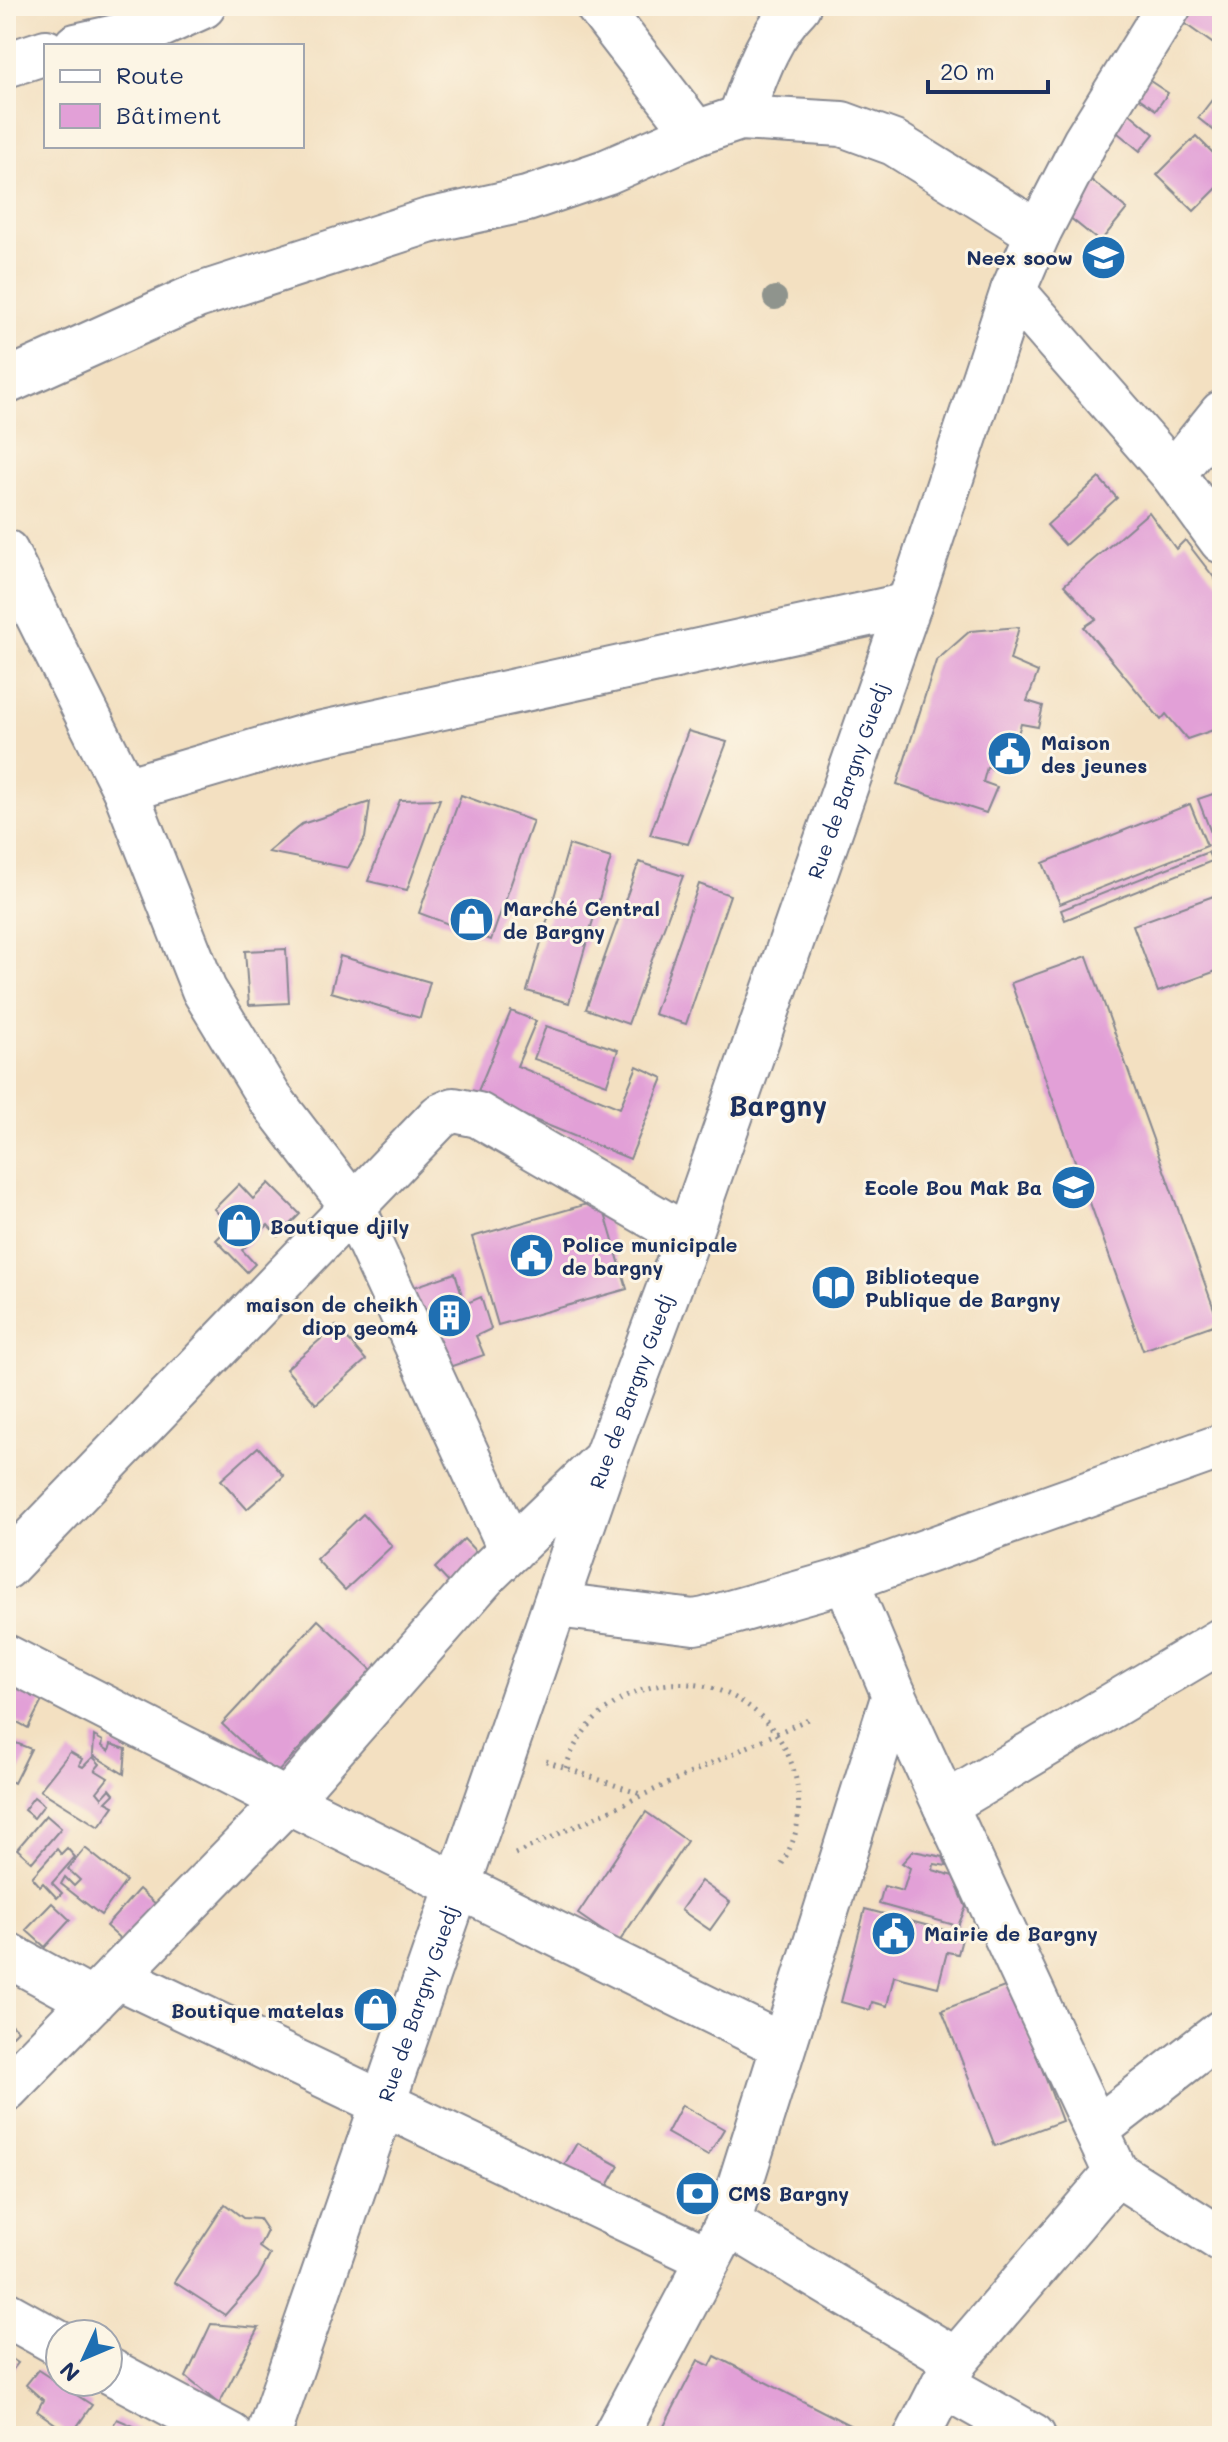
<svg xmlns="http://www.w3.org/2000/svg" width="1228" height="2442" viewBox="0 0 1228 2442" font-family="Mali,sans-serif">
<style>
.building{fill:#e2a0d7}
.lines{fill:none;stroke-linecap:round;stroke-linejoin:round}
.minor-casing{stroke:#878890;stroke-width:48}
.path{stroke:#878890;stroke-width:5;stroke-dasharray:2 6;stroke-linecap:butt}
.minor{stroke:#fff;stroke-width:44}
.tree{fill:#8f948d}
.labels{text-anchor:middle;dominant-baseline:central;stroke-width:6;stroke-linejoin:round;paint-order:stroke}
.poi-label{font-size:20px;font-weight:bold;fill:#1b2f5e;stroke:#fcf5e5;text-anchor:start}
.street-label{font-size:20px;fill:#1b2f5e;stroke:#fcf5e5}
.district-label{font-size:28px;font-weight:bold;fill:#1b2f5e;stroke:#fcf5e5}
</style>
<rect width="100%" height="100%" fill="#fcf5e5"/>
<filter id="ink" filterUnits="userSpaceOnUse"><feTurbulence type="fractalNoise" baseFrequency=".0125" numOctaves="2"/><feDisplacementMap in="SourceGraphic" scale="16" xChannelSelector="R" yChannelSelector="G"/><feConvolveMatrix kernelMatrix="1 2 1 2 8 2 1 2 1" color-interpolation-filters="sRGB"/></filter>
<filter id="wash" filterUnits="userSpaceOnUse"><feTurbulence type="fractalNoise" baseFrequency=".006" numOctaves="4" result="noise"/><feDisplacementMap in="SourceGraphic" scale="32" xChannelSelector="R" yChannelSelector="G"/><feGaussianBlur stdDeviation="1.8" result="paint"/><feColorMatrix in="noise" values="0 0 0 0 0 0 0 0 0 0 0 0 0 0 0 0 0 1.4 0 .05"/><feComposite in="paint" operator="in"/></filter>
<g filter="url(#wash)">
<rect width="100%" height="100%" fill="#f3e0c1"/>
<g id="blocks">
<g class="building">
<path d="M1192 6H1222V50L1181 21Z"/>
<path d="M1147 79 1168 93 1156 110 1136 96Z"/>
<path d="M1222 87V137L1198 118Z"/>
<path d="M1128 112 1154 134 1140 151 1113 129Z"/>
<path d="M1196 136 1222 162V183L1194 211 1157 175Z"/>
<path d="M1090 179 1127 209 1100 242 1063 212Z"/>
<path d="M1222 432V470L1203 450Z"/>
<path d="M1099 478 1117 498 1065 545 1047 525Z"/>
<path d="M1149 512 1176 549 1185 540 1222 588V727L1187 739 1166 714 1161 720 1084 627 1096 619 1064 585Z"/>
<path d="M1019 627 1010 660 1038 672 1027 701 1043 706 1038 727 1021 724 1006 773 987 767 983 782 997 787 986 813 897 784 936 661 970 631Z"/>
<path d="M688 731 727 742 688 844 650 835Z"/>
<path d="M1222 791V847L1217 848 1198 799Z"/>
<path d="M461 795 533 821 491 940 419 913Z"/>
<path d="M440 799 407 890 368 881 400 800Z"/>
<path d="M370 802 365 838 348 868 268 852 302 824Z"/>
<path d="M1190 804 1207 846 1060 904 1043 863Z"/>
<path d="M569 845 611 858 569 1003 527 991Z"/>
<path d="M1208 852 1212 861 1065 920 1061 910Z"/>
<path d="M639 862 683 876 628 1024 586 1009Z"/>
<path d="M699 884 730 895 686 1024 654 1014Z"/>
<path d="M1222 893V969L1158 992 1133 925Z"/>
<path d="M286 949 289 1003 249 1005 245 951Z"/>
<path d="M340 956 430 982 420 1018 331 992Z"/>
<path d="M1087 956 1219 1323 1143 1350 1011 983Z"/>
<path d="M511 1011 536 1021 517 1066 620 1108 637 1066 663 1078 630 1159 476 1096Z"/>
<path d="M546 1026 618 1050 607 1084 534 1059Z"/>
<path d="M269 1183 300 1214 278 1236 268 1225 242 1250 255 1264 247 1272 216 1240 230 1226 214 1209 239 1184 253 1199Z"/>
<path d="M601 1200 627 1289 498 1325 472 1237Z"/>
<path d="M455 1273 465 1304 481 1297 491 1329 476 1336 484 1355 432 1373 402 1291Z"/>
<path d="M336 1326 366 1360 316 1404 286 1369Z"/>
<path d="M258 1447 284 1476 247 1509 221 1480Z"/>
<path d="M363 1514 392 1546 345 1590 316 1559Z"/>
<path d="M464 1539 481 1557 452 1586 435 1568Z"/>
<path d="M318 1620 372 1670 276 1774 222 1724Z"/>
<path d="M15 1684 43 1699 28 1728 6 1716V1702Z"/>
<path d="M94 1736 103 1741 102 1746 109 1751 111 1744 126 1749 124 1774 93 1755Z"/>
<path d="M6 1739 31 1749 14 1783 6 1779Z"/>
<path d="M70 1752 82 1759 79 1765 83 1767 93 1757 100 1764 95 1770 108 1778 97 1792 102 1798 110 1789 114 1794 106 1802 114 1806 99 1827 40 1790Z"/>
<path d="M34 1797 44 1805 34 1818 24 1810Z"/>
<path d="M646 1812 687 1841 619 1942 578 1914Z"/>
<path d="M46 1815 61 1828 32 1862 17 1849Z"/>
<path d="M67 1848 75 1857 52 1883 62 1893 57 1898 43 1883 40 1886 32 1877 57 1849 61 1854Z"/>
<path d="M85 1848 126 1881 101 1915 61 1884 65 1877 74 1886 80 1880 68 1869Z"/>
<path d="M913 1851 943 1857 947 1866 934 1864 933 1870 953 1876 966 1907 958 1926 879 1904 884 1886 903 1891 910 1868 902 1863Z"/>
<path d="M701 1881 730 1902 710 1930 681 1910Z"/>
<path d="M139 1889 158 1906 125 1943 106 1926Z"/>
<path d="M52 1903 70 1920 45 1947 26 1930Z"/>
<path d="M865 1909 963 1935 958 1954 947 1952 938 1987 894 1976 887 2006 872 2002 870 2010 841 2002Z"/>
<path d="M1010 1985 1062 2121 995 2146 942 2010Z"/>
<path d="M6 2019 18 2030 6 2042Z"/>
<path d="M682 2105 724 2129 708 2156 667 2133Z"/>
<path d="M577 2143 619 2166 600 2200 558 2176Z"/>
<path d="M225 2204 243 2218 259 2219 267 2231 259 2247 270 2255 258 2278 225 2315 174 2282Z"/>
<path d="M211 2324 259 2328 219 2404 186 2377Z"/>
<path d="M6 2355 18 2363 6 2378Z"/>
<path d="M715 2356 863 2432 861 2436H659L698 2360 710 2366Z"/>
<path d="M38 2370 92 2405 71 2435 37 2411 43 2400 26 2385Z"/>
<path d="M117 2419 157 2436H117L112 2427Z"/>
</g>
</g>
</g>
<g filter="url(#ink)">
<use href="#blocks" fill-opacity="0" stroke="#878890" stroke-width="2"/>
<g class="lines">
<defs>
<g id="minor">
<path d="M598 6 696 133"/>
<path d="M76 46 152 29 203 6"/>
<path d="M6 65 46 52"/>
<path d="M740 118C755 78 767 37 798 6"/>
<path d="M1013 291 1173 474 1222 541"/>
<path d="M6 382 197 296 428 221 527 199 606 172 696 133 740 118 842 124 894 143 1038 233"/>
<path d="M1173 474 1222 413"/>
<path d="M6 552 125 790 204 990 269 1097 353 1207 511 1550"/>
<path d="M125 790 305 737 909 605"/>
<path d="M6 1567 440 1116 454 1110 478 1115 688 1237"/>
<path d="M846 1580 894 1695 1116 2173 1222 2240"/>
<path d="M556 1605 694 1622 705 1620 846 1580 1222 1446"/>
<path d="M6 1657 287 1801 783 2046"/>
<path d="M945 1805 1222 1640"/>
<path d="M6 1954 92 2001"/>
<path d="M116 1976 707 2258"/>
<path d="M6 2089 287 1801 486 1574 600 1464"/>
<path d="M1096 2130 1222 2032"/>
<path d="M728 2223 956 2360 1116 2173"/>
<path d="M6 2314 60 2344"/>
<path d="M108 2370 231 2436"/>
<path d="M943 2385 1033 2436"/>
<path id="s1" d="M268 2436 605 1460 688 1237 909 605 1013 291 1038 233 1085 142 1169 6"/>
<path d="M615 2436 728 2223 894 1695"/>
<path d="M917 2436 956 2360"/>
</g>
</defs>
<use href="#minor" class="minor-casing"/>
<g class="path">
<path d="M546 1761 643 1795"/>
<path d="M566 1768C572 1745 588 1723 607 1709 692 1644 808 1712 798 1818 797 1836 788 1853 779 1869"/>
<path d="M515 1854 808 1719"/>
</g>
<use href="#minor" class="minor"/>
</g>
<circle class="tree" cx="775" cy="298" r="12"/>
</g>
<defs>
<symbol id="school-disc" viewBox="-11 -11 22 22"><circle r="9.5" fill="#1f6fb2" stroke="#fcf5e5"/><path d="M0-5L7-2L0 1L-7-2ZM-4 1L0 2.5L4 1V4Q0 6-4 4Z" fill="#fff"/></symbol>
<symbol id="civic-disc" viewBox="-11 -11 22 22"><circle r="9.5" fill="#1f6fb2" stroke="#fcf5e5"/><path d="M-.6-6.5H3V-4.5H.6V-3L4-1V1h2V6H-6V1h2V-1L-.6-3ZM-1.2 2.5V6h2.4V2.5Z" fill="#fff"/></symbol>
<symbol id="shop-disc" viewBox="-11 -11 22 22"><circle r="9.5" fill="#1f6fb2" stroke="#fcf5e5"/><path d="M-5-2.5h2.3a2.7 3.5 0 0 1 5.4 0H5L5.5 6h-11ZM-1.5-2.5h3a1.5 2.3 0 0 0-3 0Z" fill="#fff"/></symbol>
<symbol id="library-disc" viewBox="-11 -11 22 22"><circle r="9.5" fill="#1f6fb2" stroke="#fcf5e5"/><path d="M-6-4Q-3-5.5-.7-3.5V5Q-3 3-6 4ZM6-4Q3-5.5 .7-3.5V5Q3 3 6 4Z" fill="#fff"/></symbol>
<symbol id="building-disc" viewBox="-11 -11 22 22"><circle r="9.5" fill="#1f6fb2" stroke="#fcf5e5"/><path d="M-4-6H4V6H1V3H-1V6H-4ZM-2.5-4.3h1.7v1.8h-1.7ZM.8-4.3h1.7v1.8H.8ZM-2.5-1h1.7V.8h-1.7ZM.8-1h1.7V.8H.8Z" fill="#fff"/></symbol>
<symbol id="bank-disc" viewBox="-11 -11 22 22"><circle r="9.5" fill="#1f6fb2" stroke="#fcf5e5"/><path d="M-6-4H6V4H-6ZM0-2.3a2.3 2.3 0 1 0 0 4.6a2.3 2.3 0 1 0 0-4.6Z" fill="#fff"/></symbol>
</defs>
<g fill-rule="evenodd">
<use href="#school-disc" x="1078" y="232" width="51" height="51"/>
<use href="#civic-disc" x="984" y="728" width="51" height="51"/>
<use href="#shop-disc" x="446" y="894" width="51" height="51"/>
<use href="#school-disc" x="1048" y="1162" width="51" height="51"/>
<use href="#shop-disc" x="214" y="1200" width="51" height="51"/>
<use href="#civic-disc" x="506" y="1230" width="51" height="51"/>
<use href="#library-disc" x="808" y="1262" width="51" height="51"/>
<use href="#building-disc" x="424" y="1290" width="51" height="51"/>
<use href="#civic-disc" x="868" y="1908" width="51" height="51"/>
<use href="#shop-disc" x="350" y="1984" width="51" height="51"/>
<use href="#bank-disc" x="672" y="2168" width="51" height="51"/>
</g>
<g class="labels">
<g class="poi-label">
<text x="1073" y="257" text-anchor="end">Neex soow</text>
<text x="1041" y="742">Maison<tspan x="1041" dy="23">des jeunes</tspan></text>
<text x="503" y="908">Marché Central<tspan x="503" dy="23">de Bargny</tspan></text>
<text x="1042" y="1187" text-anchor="end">Ecole Bou Mak Ba</text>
<text x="270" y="1226">Boutique djily</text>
<text x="562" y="1244">Police municipale<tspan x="562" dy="23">de bargny</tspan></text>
<text x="865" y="1276">Biblioteque<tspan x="865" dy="23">Publique de Bargny</tspan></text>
<text x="418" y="1304" text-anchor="end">maison de cheikh<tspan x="418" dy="23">diop geom4</tspan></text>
<text x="924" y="1933">Mairie de Bargny</text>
<text x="344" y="2010" text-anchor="end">Boutique matelas</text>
<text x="728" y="2193">CMS Bargny</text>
</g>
<g class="street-label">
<text stroke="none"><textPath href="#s1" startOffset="1754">Rue de Bargny Guedj</textPath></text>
<text stroke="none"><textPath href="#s1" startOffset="1106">Rue de Bargny Guedj</textPath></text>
<text stroke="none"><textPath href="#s1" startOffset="458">Rue de Bargny Guedj</textPath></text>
</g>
<g class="district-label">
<text x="778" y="1105">Bargny</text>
</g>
</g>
<rect width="1228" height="2442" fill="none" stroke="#fcf5e5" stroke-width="32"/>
<rect x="44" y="44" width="260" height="104" fill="#fcf5e5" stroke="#a2a6af" stroke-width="2"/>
<rect x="60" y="70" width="40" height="12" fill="#ffffff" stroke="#a2a6af" stroke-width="2"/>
<text x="116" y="84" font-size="24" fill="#1b2f5e">Route</text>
<rect x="60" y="104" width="40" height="24" fill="#e2a0d7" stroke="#a2a6af" stroke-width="2"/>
<text x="116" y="124" font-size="24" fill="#1b2f5e">Bâtiment</text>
<g transform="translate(84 2358) rotate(226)"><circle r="38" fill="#fcf5e5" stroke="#a2a6af" stroke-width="2"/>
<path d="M0-6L14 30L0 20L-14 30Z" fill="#1f6fb2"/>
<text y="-12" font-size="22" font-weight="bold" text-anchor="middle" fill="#1b2f5e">N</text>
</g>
<path d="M928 80v12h120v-12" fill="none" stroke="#1b2f5e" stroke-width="4"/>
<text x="940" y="80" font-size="24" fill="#1b2f5e" stroke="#fcf5e5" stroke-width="6" paint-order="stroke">20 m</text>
</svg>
